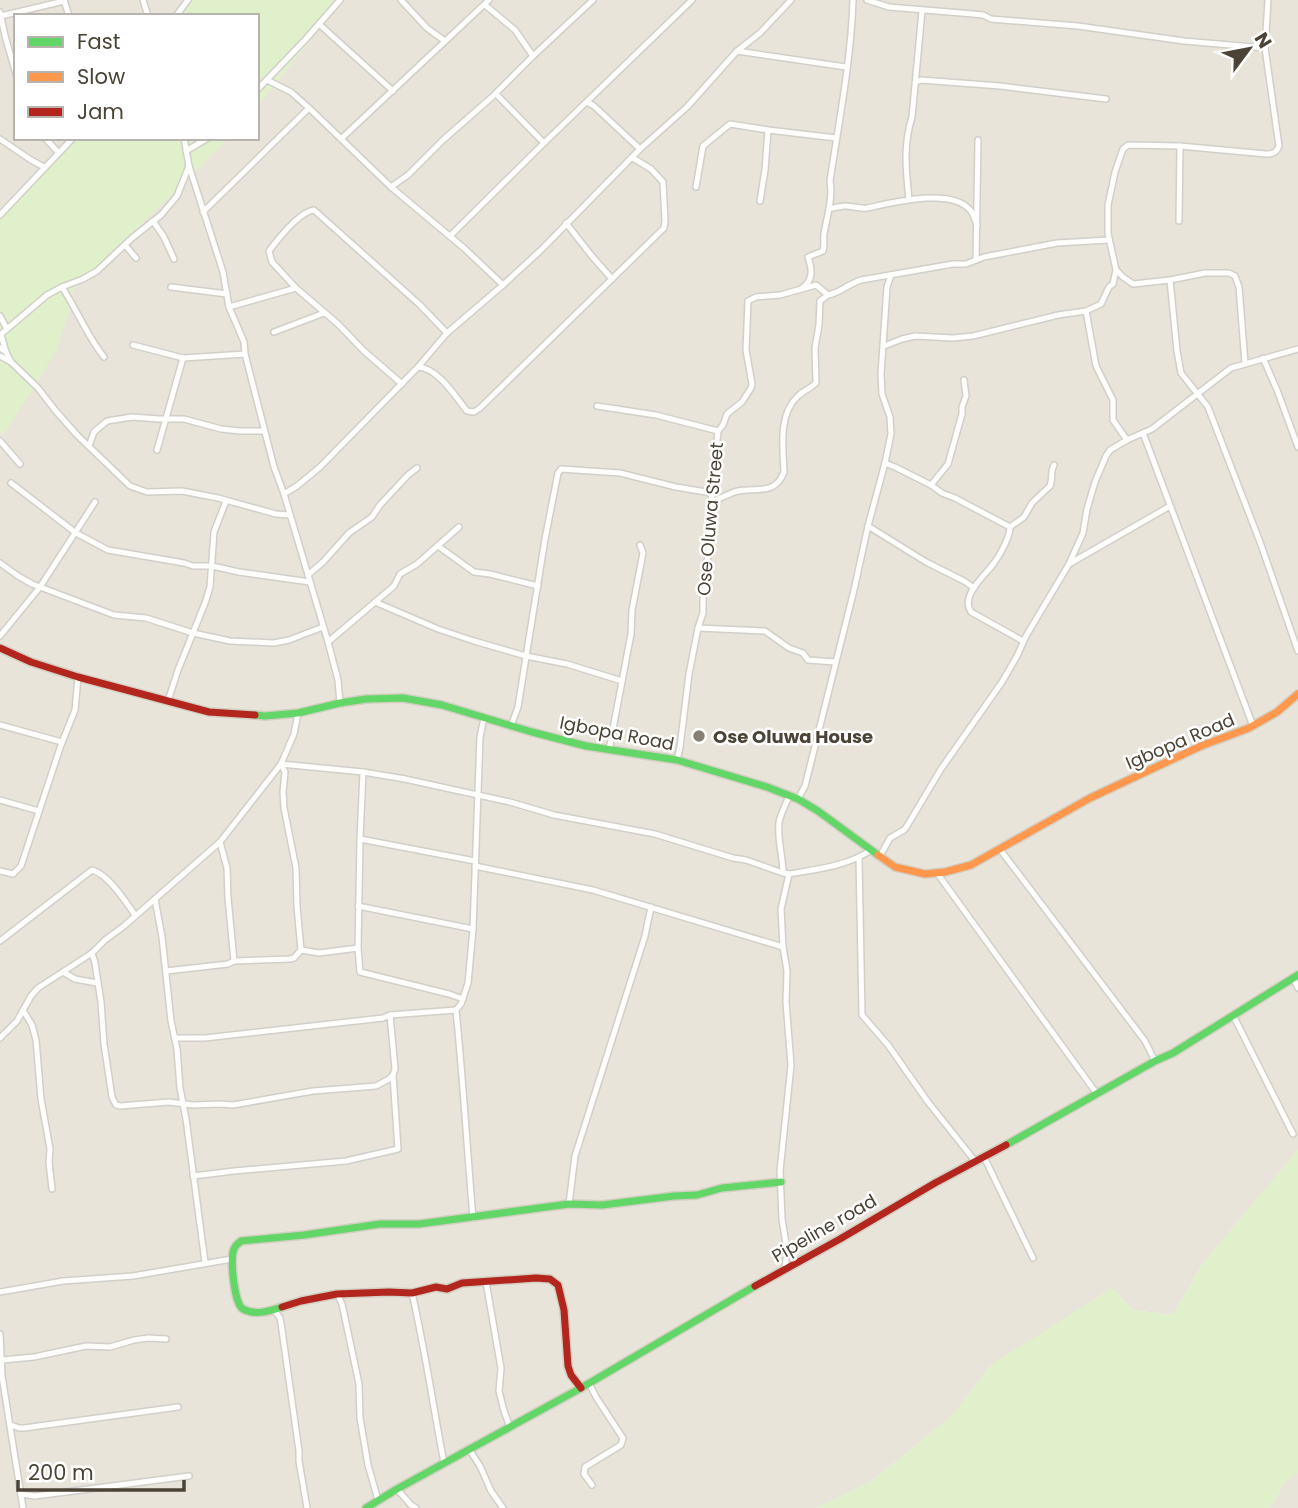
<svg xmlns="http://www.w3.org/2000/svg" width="1298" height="1508" viewBox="0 0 1298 1508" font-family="Poppins,sans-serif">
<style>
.residential{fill:#e8e4d9}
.green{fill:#e0f0ca}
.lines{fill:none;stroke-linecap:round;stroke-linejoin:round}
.street-casing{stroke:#d1cfca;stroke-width:8}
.fast-casing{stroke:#d3cfc2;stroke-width:10}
.slow-casing{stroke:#d3cfc2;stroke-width:10}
.jam-casing{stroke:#d3cfc2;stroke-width:10}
.street{stroke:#fdfdfc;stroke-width:5}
.fast{stroke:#63d668;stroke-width:7}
.slow{stroke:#ff974d;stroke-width:7}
.jam{stroke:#b3261e;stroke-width:7}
.poi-dot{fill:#868076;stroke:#fff;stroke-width:2.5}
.labels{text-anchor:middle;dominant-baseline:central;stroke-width:5;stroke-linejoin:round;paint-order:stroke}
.street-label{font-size:18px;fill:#4b4336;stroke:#fff}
.poi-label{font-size:18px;font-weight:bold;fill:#4b4336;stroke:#fff;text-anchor:start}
</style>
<rect width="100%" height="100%" fill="#f3f2ec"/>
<g class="residential">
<path d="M0 0H191L177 16H16V138H68L0 211Z"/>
<path d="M343 0H1298V1150L1201 1266 1173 1315 1133 1310 1113 1289 991 1365 953 1415 872 1481 816 1508H0V431L3 434 69 313 73 289 188 179 228 138H257V106Z"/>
<path d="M1298 1473V1508H1270L1286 1480Z"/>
</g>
<g class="green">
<path d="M191 0H343L257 106V16H177Z"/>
<path d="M68 138H228L188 179 73 289 69 313 55 353 4 435 0 431V211Z"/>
<path d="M1298 1150V1473L1286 1480 1270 1508H816L872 1481 953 1415 991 1365 1112 1288 1133 1310 1173 1315 1201 1266Z"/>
</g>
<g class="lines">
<defs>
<g id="street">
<path d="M64 0 69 16"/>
<path d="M143 0 148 16"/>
<path d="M401 0 427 28 445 41"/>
<path d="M867 0 889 7 973 14 983 15 991 19 1078 26 1184 41 1265 48"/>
<path d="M485 5 515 30 533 56"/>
<path d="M0 12 5 36 16 74"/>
<path d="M1 16 64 1"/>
<path d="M176 16 188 0"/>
<path d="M319 24 393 91"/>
<path d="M737 51 846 67"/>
<path d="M267 80 291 92 309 108"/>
<path d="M916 82 921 80 1000 86 1106 99"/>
<path d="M257 90 305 40 340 0"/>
<path d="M496 94 544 143"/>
<path d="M587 102 594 106 640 149"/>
<path d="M45 138 58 152"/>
<path d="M184 138 189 166 223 272 229 307 244 342 245 354 274 467 284 494 328 642 338 680 340 703"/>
<path d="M342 138 489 0"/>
<path d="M0 139 31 160 44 167"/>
<path d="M186 151 208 138"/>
<path d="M391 187 408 175 443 140 492 97 533 56 593 0"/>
<path d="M696 187 703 146 730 124 768 130 836 138"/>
<path d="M909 199C906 171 903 145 912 117L922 11"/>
<path d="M760 201 765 170 768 130"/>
<path d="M829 209C834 208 840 206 845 206 852 206 859 209 867 208 892 203 951 187 970 210 974 214 975 221 977 225"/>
<path d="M203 212 309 108 391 187 465 249 503 285"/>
<path d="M0 215 73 138"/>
<path d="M153 221 164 237 174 259"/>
<path d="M1179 221 1180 146"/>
<path d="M566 223 591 255 612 279"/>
<path d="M450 236 544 143 692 0"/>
<path d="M125 245 136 258"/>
<path d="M976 260 978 140"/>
<path d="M1170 280 1177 351 1181 373 1208 407 1260 542 1298 651"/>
<path d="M62 287C77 310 87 336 104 357"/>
<path d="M171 287 227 294"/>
<path d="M296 288 272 262 269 251C278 239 299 212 314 210L419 304 447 333"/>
<path d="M802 288C814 280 812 269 808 257L823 251C825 244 823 240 824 234 827 216 833 199 830 181 839 121 851 61 853 0"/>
<path d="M229 307 296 288 338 324 364 351 402 384"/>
<path d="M1086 311 1096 366 1113 400V420L1127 440"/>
<path d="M0 316 7 329"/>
<path d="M274 332 324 313"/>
<path d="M0 335 47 295 62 287 83 279 97 271 132 238 161 215 177 196 189 166"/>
<path d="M1 335 6 352"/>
<path d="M133 345 183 358"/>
<path d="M884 346 902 339 915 336 953 338 973 336 1058 315 1086 311 1101 304 1109 287 1113 284 1116 270"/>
<path d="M0 348 6 352 11 362"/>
<path d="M0 356 11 362 38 388 55 410 77 435 130 486 147 492 182 491 218 498 276 514 290 515"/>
<path d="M1263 358 1277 390 1298 447"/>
<path d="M1245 363 1239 287 1235 276 1229 273H1205L1170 280 1133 284 1123 277 1116 270 1108 233V205L1115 172 1123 149 1128 145 1180 146 1266 154C1273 154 1276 153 1279 146L1265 48 1268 0"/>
<path d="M418 367C438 368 455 396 467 411L474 412 480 408 664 228 665 221 663 182 651 169 633 158"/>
<path d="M597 406 656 415 718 431"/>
<path d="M1143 433 1253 726"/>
<path d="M0 441 20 464"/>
<path d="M89 446 94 432 107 421 132 417 159 419H184L221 429 240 431H264"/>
<path d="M157 450 183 358 245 354"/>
<path d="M885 463 895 467 931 485 942 493 955 498 1010 527"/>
<path d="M11 483 76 533 108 550 184 563 193 566H212L239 572 310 582"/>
<path d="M931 485 948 464 962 414V407L966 396 964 380"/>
<path d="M284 494 297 486 320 467 418 367 447 333 503 285 542 249 640 149 687 107 737 51 760 33 791 0"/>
<path d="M711 502C720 499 729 493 738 491 756 487 775 496 784 472 783 448 778 414 798 396 803 391 811 388 816 383L815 348 819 325 820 301 828 295"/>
<path d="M868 526 926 562 964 581 974 588"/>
<path d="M438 546 474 572 490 574 538 586"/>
<path d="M0 563 18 576 32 584 114 615 146 618 193 633 230 641 274 643 289 640 323 627"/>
<path d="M1069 564 1170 506"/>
<path d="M308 575 323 562 349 533 372 517 380 505 408 475 417 468"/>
<path d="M375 602 438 629 474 641 526 656 567 664 622 681"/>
<path d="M698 628 765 631 789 648 803 653 808 660 835 662"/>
<path d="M0 636 40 587 95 502"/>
<path d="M1023 641 971 612C960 595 985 576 994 563 1000 555 1010 537 1010 527L1024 517 1032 503 1050 486C1053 479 1050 472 1054 465"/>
<path d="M328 642 394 586 400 574 417 564 459 527"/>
<path d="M168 701 178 670 205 603 210 587 214 532 226 501"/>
<path d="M0 725 62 742"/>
<path d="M511 726 518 707 545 539 558 473 561 469 620 473 676 487 712 493"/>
<path d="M609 750 631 634 632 610 643 553 640 545"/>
<path d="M677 760 680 747 689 674 698 628 703 613V598L706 583 711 502 718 431 723 425 727 414 742 402 751 388 752 384 746 350 748 301 756 297 780 295 816 285 828 295C840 293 848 284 861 280L953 264H966L984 257 1057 243 1109 240"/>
<path d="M363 772 405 779 510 802 554 815 655 834 733 858 746 860 783 873"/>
<path d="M798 799 805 786 854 590 868 526 885 463 891 434 890 417 882 394 881 374 887 287 891 275"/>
<path d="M0 800 39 811"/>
<path d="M220 842 227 868 228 898 234 961"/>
<path d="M999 848 1145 1041 1155 1061"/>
<path d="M880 856 890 838 904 830 907 826 941 769 1002 682 1017 656 1026 636 1069 564 1083 533 1087 509 1095 482 1106 456 1110 450 1127 440 1152 429 1231 368 1298 349"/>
<path d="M859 858 862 1015 888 1045 928 1102 975 1161"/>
<path d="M475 866 593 890 783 947"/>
<path d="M0 871 13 874 21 866 61 745 75 710 78 677"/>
<path d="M937 873 1097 1094"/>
<path d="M789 874C817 869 848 866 871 850"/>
<path d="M155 899 162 937 171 1021 177 1049 180 1088 186 1119 205 1262"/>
<path d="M358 906 473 929"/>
<path d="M0 941 92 870C109 875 125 901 135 915"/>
<path d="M358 948 360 972 449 994 463 999"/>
<path d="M301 950 319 953 358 948 360 839"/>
<path d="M92 953 95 963 101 1002 104 1044 112 1097 116 1105 120 1106 169 1102 193 1105 220 1104 233 1105 313 1091 376 1086 389 1079 393 1075 395 1069 390 1015"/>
<path d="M166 971 228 964 234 961 290 959 294 958 301 950 297 906 296 868 284 808 283 792 285 772 281 764 363 772 360 839 475 861"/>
<path d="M63 972 75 979 97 983"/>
<path d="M1293 978 1298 988"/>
<path d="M23 1010 32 1025 36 1040 41 1099 50 1149 49 1162 52 1189"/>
<path d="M1233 1015 1293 1134"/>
<path d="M0 1038 17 1021 31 996 38 988 92 953 105 940 124 926 220 842 281 764 294 734 298 713"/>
<path d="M175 1038H205L383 1018 390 1015 456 1010"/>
<path d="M984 1157 1033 1258"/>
<path d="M193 1176 234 1171 346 1161 398 1149 393 1075"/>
<path d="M569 1204 575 1156 645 936 651 907"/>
<path d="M473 1218C467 1148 463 1079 456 1010L461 1004 468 983 473 929 480 737 484 718"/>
<path d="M785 1268 787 1250 782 1219 780 1171 791 1065 786 1002 787 971 783 947 781 909 789 874 783 873C783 857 777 839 779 822 781 813 786 804 789 796"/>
<path d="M486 1282 501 1368 499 1391 504 1411 510 1427"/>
<path d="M0 1292 63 1281 133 1276 232 1259"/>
<path d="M412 1293C425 1349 433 1406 444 1463"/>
<path d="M337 1294 342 1304 359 1384 360 1418 368 1465 378 1500"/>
<path d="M274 1310 280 1318 281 1323 299 1451V1461L307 1508"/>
<path d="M0 1334 2 1376 23 1508"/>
<path d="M2 1360 34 1357 86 1346 110 1347 134 1340 148 1338 166 1339"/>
<path d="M589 1383 596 1397 623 1438 621 1445 585 1467 584 1474 592 1485"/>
<path d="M11 1425 19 1428H24L178 1407"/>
<path d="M469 1449 480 1466 491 1491 503 1508"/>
<path d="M397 1489 411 1505 416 1508"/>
<path d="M21 1494 35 1496 189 1476"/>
</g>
<g id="fast">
<path d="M255 715 265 716 298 713 340 703 366 699 403 698 442 705 532 732 586 746 677 760 767 787 798 799 818 811 878 855"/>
<path d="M1006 1145 1155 1061 1173 1053 1298 975"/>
<path d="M282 1307C270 1311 255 1316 243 1309 234 1304 230 1259 234 1249 235 1245 238 1244 241 1241L304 1235 380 1224H419L569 1204 602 1205 674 1196 697 1195 722 1188 781 1182"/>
<path d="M366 1508 397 1489 581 1388 755 1286"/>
</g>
<path id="slow" d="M878 855 895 867 925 874 945 872 971 865 1090 798 1201 746 1249 728 1277 712 1298 694"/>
<g id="jam">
<path d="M0 648 31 662 78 677 209 712 255 715"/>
<path d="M755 1286 840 1239 935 1183 1006 1145"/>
<path d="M282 1307 301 1301 337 1294 389 1292 412 1293 436 1287 447 1289 462 1283 536 1278 550 1279 558 1285 564 1310 568 1366 571 1375 581 1388"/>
</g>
</defs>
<use href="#street" class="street-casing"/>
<use href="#fast" class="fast-casing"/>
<use href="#slow" class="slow-casing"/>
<use href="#jam" class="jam-casing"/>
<use href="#street" class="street"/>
<use href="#fast" class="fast"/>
<use href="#slow" class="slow"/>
<use href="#jam" class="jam"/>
</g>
<circle class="poi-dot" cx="699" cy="736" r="7"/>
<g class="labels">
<g class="street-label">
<text transform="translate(710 519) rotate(-85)">Ose Oluwa Street</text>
<text transform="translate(617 733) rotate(11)">Igbopa Road</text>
<text transform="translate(1180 741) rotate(-23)">Igbopa Road</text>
<text transform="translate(824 1228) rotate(-30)">Pipeline road</text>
</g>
<g class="poi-label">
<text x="713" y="736">Ose Oluwa House</text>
</g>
</g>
<rect x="14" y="14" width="245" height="126" fill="#ffffff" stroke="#b7b4af" stroke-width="2"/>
<rect x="28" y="37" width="35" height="10" fill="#63d668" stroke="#b7b4af" stroke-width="2"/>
<text x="77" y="49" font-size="21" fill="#4b4336">Fast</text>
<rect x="28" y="72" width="35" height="10" fill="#ff974d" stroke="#b7b4af" stroke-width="2"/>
<text x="77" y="84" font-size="21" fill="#4b4336">Slow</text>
<rect x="28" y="107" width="35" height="10" fill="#b3261e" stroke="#b7b4af" stroke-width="2"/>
<text x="77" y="119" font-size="21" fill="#4b4336">Jam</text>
<g transform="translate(1249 49) rotate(58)" stroke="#ffffff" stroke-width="5" paint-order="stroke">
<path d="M0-5L12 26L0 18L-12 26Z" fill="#4b4336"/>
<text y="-10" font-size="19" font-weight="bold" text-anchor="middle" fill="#4b4336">N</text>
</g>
<path d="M18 1480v10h166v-10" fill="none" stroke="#4b4336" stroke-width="3.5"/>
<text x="28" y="1480" font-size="21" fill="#4b4336" stroke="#ffffff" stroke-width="5" paint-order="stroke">200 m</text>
</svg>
